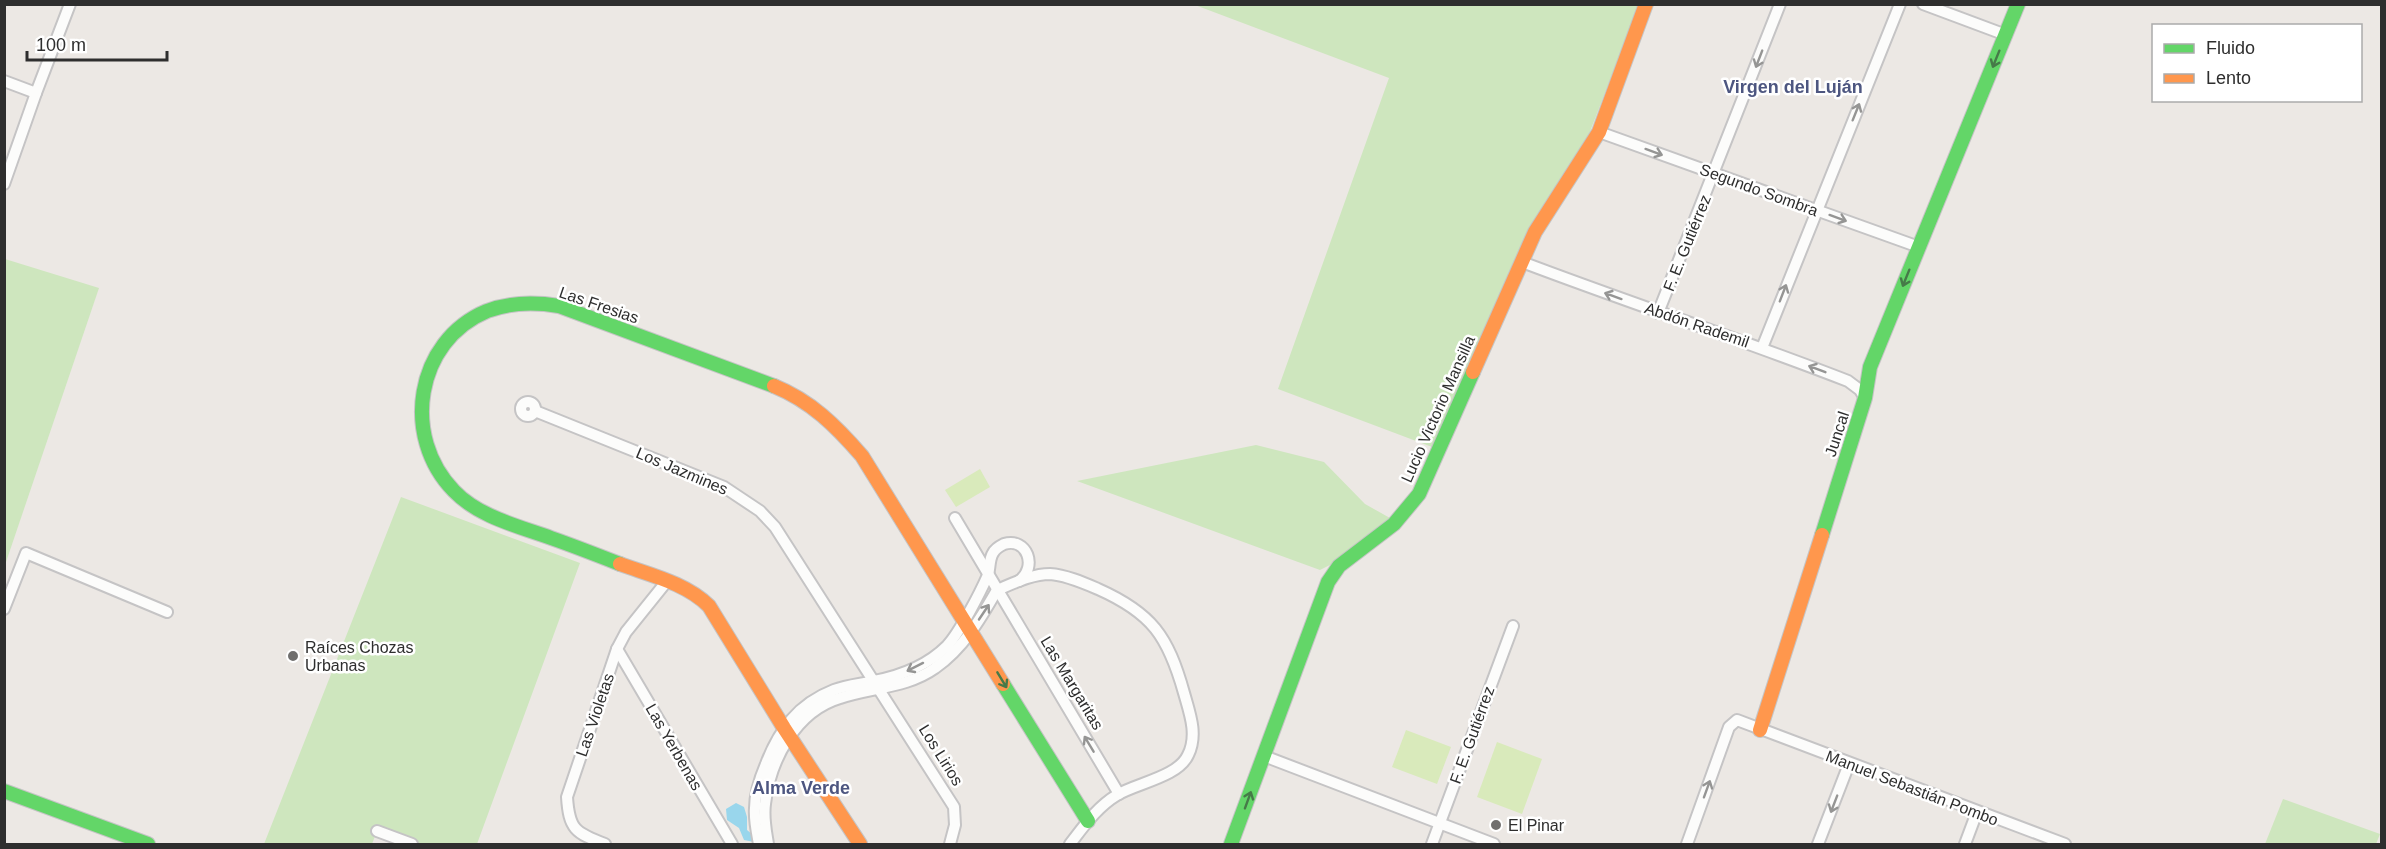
<svg xmlns="http://www.w3.org/2000/svg" width="2386" height="849" viewBox="0 0 2386 849" font-family="Arial,sans-serif">
<style>
.green{fill:#cee6be}
.pitch{fill:#d9eabb}
.water{fill:#99d6ec}
.lines{fill:none;stroke-linecap:round;stroke-linejoin:round}
.street-casing{stroke:#c5c4c5;stroke-width:14}
.fast-casing{stroke:#c5c4c5;stroke-width:16}
.slow-casing{stroke:#c5c4c5;stroke-width:16}
.street{stroke:#fcfcfb;stroke-width:10}
.fast{stroke:#63d668;stroke-width:14}
.slow{stroke:#ff974d;stroke-width:14}
.oneway{stroke:#959594}
.oneway2{stroke:#467a48}
.poi-dot{fill:#706f6e;stroke:#fff;stroke-width:2}
.labels{text-anchor:middle;dominant-baseline:central;stroke-width:5;stroke-linejoin:round;paint-order:stroke}
.street-label{font-size:16px;fill:#2e2e2e;stroke:#fff}
.poi-label{font-size:16px;fill:#2e2e2e;stroke:#fff;text-anchor:start}
.neighbourhood-label{font-size:18px;font-weight:bold;fill:#4d5680;stroke:#fff}
</style>
<rect width="100%" height="100%" fill="#ece8e4"/>
<g class="green">
<path d="M1195 5H1639L1584 147 1525 237 1432 447 1278 389 1389 78Z"/>
<path d="M5 259 99 288 5 565 4 259Z"/>
<path d="M1256 445 1324 462 1365 504 1390 518 1340 560 1320 570 1077 481Z"/>
<path d="M401 497 580 563 477 844H412L377 831 372 844H264Z"/>
<path d="M2283 799 2380 834 2376 844H2265Z"/>
</g>
<g class="pitch">
<path d="M980 469 990 487 956 507 945 490Z"/>
<path d="M1406 730 1451 747 1437 784 1392 767Z"/>
<path d="M1497 742 1542 759 1522 814 1477 797Z"/>
</g>
<path class="water" d="M736 803 744 807 747 817V830L753 835 754 842 744 840 739 828 727 820 726 809Z"/>
<g class="lines">
<defs>
<g id="street">
<path d="M1923 4 2006 35"/>
<path d="M4 81 36 93"/>
<path d="M1599 132 1919 247"/>
<path d="M4 184 36 93 70 4"/>
<path d="M1522 262C1630 303 1740 339 1848 381L1860 390 1865 398"/>
<path d="M1658 313 1780 4"/>
<path d="M1762 348 1900 4"/>
<circle cx="528" cy="409" r="7"/>
<path d="M535 411 724 487 760 511 775 527 954 807 955 825 950 844"/>
<path d="M955 518 1119 794"/>
<path d="M4 609 26 553 167 612"/>
<path d="M617 649 732 844"/>
<path d="M1264 756 1494 844"/>
<path d="M377 831 412 844"/>
<path d="M605 844C575 833 569 829 567 797L617 649 626 632 667 581"/>
<path d="M759 844C757 833 754 820 755 808 755 793 760 778 766 764 779 730 798 704 834 690 847 685 861 684 874 681 900 676 928 665 947 646 960 632 980 593 988 575 990 568 989 559 993 553 995 549 1000 546 1004 544 1027 537 1038 567 1019 581"/>
<path d="M768 844C766 831 763 818 765 804 770 760 796 711 840 698 873 687 907 688 935 668 963 649 981 618 997 590 1014 583 1032 574 1050 574 1066 575 1084 583 1098 589 1152 613 1168 636 1184 693 1190 714 1198 735 1188 755 1178 777 1137 783 1117 795 1097 807 1084 826 1070 844"/>
<path d="M1432 844 1513 626"/>
<path d="M1687 844 1729 727 1737 720 2065 844"/>
<path d="M1818 844 1849 764"/>
<path d="M1965 844 1977 812"/>
</g>
<g id="fast">
<path d="M1822 535 1865 398 1870 367 2018 4"/>
<path d="M620 564C597 555 574 546 551 538 518 526 479 517 454 491 401 437 415 341 487 311 511 302 534 302 559 306L774 386"/>
<path d="M1003 684 1088 821"/>
<path d="M4 791 148 844"/>
<path d="M1231 844 1328 582 1339 566 1394 524 1419 494 1473 372"/>
</g>
<g id="slow">
<path d="M1473 372 1535 232 1599 132 1646 4"/>
<path d="M774 386C811 401 836 426 862 456L1003 684"/>
<path d="M620 564C650 575 686 583 709 606L784 728 860 844"/>
<path d="M1760 730 1822 535"/>
</g>
</defs>
<use href="#street" class="street-casing"/>
<use href="#fast" class="fast-casing"/>
<use href="#slow" class="slow-casing"/>
<use href="#street" class="street"/>
<use href="#fast" class="fast"/>
<use href="#slow" class="slow"/>
</g>
<defs><path id="oneway-shaft" d="M-6 0H5M1.5-3L5.5 0L1.5 3" fill="none" stroke-width="1.6" stroke-linecap="round" stroke-linejoin="round" transform="scale(1.5)"/></defs>
<g class="oneway">
<use href="#oneway-shaft" transform="translate(1759 59) rotate(111)"/>
<use href="#oneway-shaft" transform="translate(1856 112) rotate(-68)"/>
<use href="#oneway-shaft" transform="translate(1654 152) rotate(20)"/>
<use href="#oneway-shaft" transform="translate(1838 218) rotate(20)"/>
<use href="#oneway-shaft" transform="translate(1783 293) rotate(-69)"/>
<use href="#oneway-shaft" transform="translate(1613 296) rotate(-160)"/>
<use href="#oneway-shaft" transform="translate(1817 369) rotate(-159)"/>
<use href="#oneway-shaft" transform="translate(984 612) rotate(-56)"/>
<use href="#oneway-shaft" transform="translate(915 667) rotate(153)"/>
<use href="#oneway-shaft" transform="translate(1089 744) rotate(-121)"/>
<use href="#oneway-shaft" transform="translate(1707 789) rotate(-70)"/>
<use href="#oneway-shaft" transform="translate(1834 804) rotate(111)"/>
</g>
<g class="oneway2">
<use href="#oneway-shaft" transform="translate(1996 59) rotate(112)"/>
<use href="#oneway-shaft" transform="translate(1906 278) rotate(112)"/>
<use href="#oneway-shaft" transform="translate(1002 680) rotate(59)"/>
<use href="#oneway-shaft" transform="translate(1248 800) rotate(-70)"/>
</g>
<g class="poi-dot">
<circle cx="293" cy="656" r="6"/>
<circle cx="1496" cy="825" r="6"/>
</g>
<g class="labels">
<g class="street-label">
<text transform="translate(1759 190) rotate(20)">Segundo Sombra</text>
<text transform="translate(1687 243) rotate(-68)">F. E. Gutiérrez</text>
<text transform="translate(599 305) rotate(19)">Las Fresias</text>
<text transform="translate(1697 325) rotate(19)">Abdón Rademil</text>
<text transform="translate(1438 409) rotate(-66)">Lucio Victorio Mansilla</text>
<text transform="translate(1837 434) rotate(-72)">Juncal</text>
<text transform="translate(682 471) rotate(23)">Los Jazmines</text>
<text transform="translate(1072 683) rotate(59)">Las Margaritas</text>
<text transform="translate(595 715) rotate(-71)">Las Violetas</text>
<text transform="translate(1472 735) rotate(-70)">F. E. Gutiérrez</text>
<text transform="translate(674 747) rotate(60)">Las Yerbenas</text>
<text transform="translate(941 755) rotate(58)">Los Lirios</text>
<text transform="translate(1912 788) rotate(21)">Manuel Sebastián Pombo</text>
</g>
<g class="poi-label">
<text x="305" y="647">Raíces Chozas<tspan x="305" dy="18">Urbanas</tspan></text>
<text x="1508" y="825">El Pinar</text>
</g>
<g class="neighbourhood-label">
<text x="1793" y="87">Virgen del Luján</text>
<text x="801" y="788">Alma Verde</text>
</g>
</g>
<rect width="2386" height="849" fill="none" stroke="#2e2e2e" stroke-width="12"/>
<rect x="2152" y="24" width="210" height="78" fill="#ffffff" stroke="#ababab" stroke-width="1.5"/>
<rect x="2164" y="44" width="30" height="9" fill="#63d668" stroke="#ababab" stroke-width="1.5"/>
<text x="2206" y="54" font-size="18" fill="#2e2e2e">Fluido</text>
<rect x="2164" y="74" width="30" height="9" fill="#ff974d" stroke="#ababab" stroke-width="1.5"/>
<text x="2206" y="84" font-size="18" fill="#2e2e2e">Lento</text>
<path d="M27 51v9h140v-9" fill="none" stroke="#2e2e2e" stroke-width="3"/>
<text x="36" y="51" font-size="18" fill="#2e2e2e" stroke="#ffffff" stroke-width="4.5" paint-order="stroke">100 m</text>
</svg>
